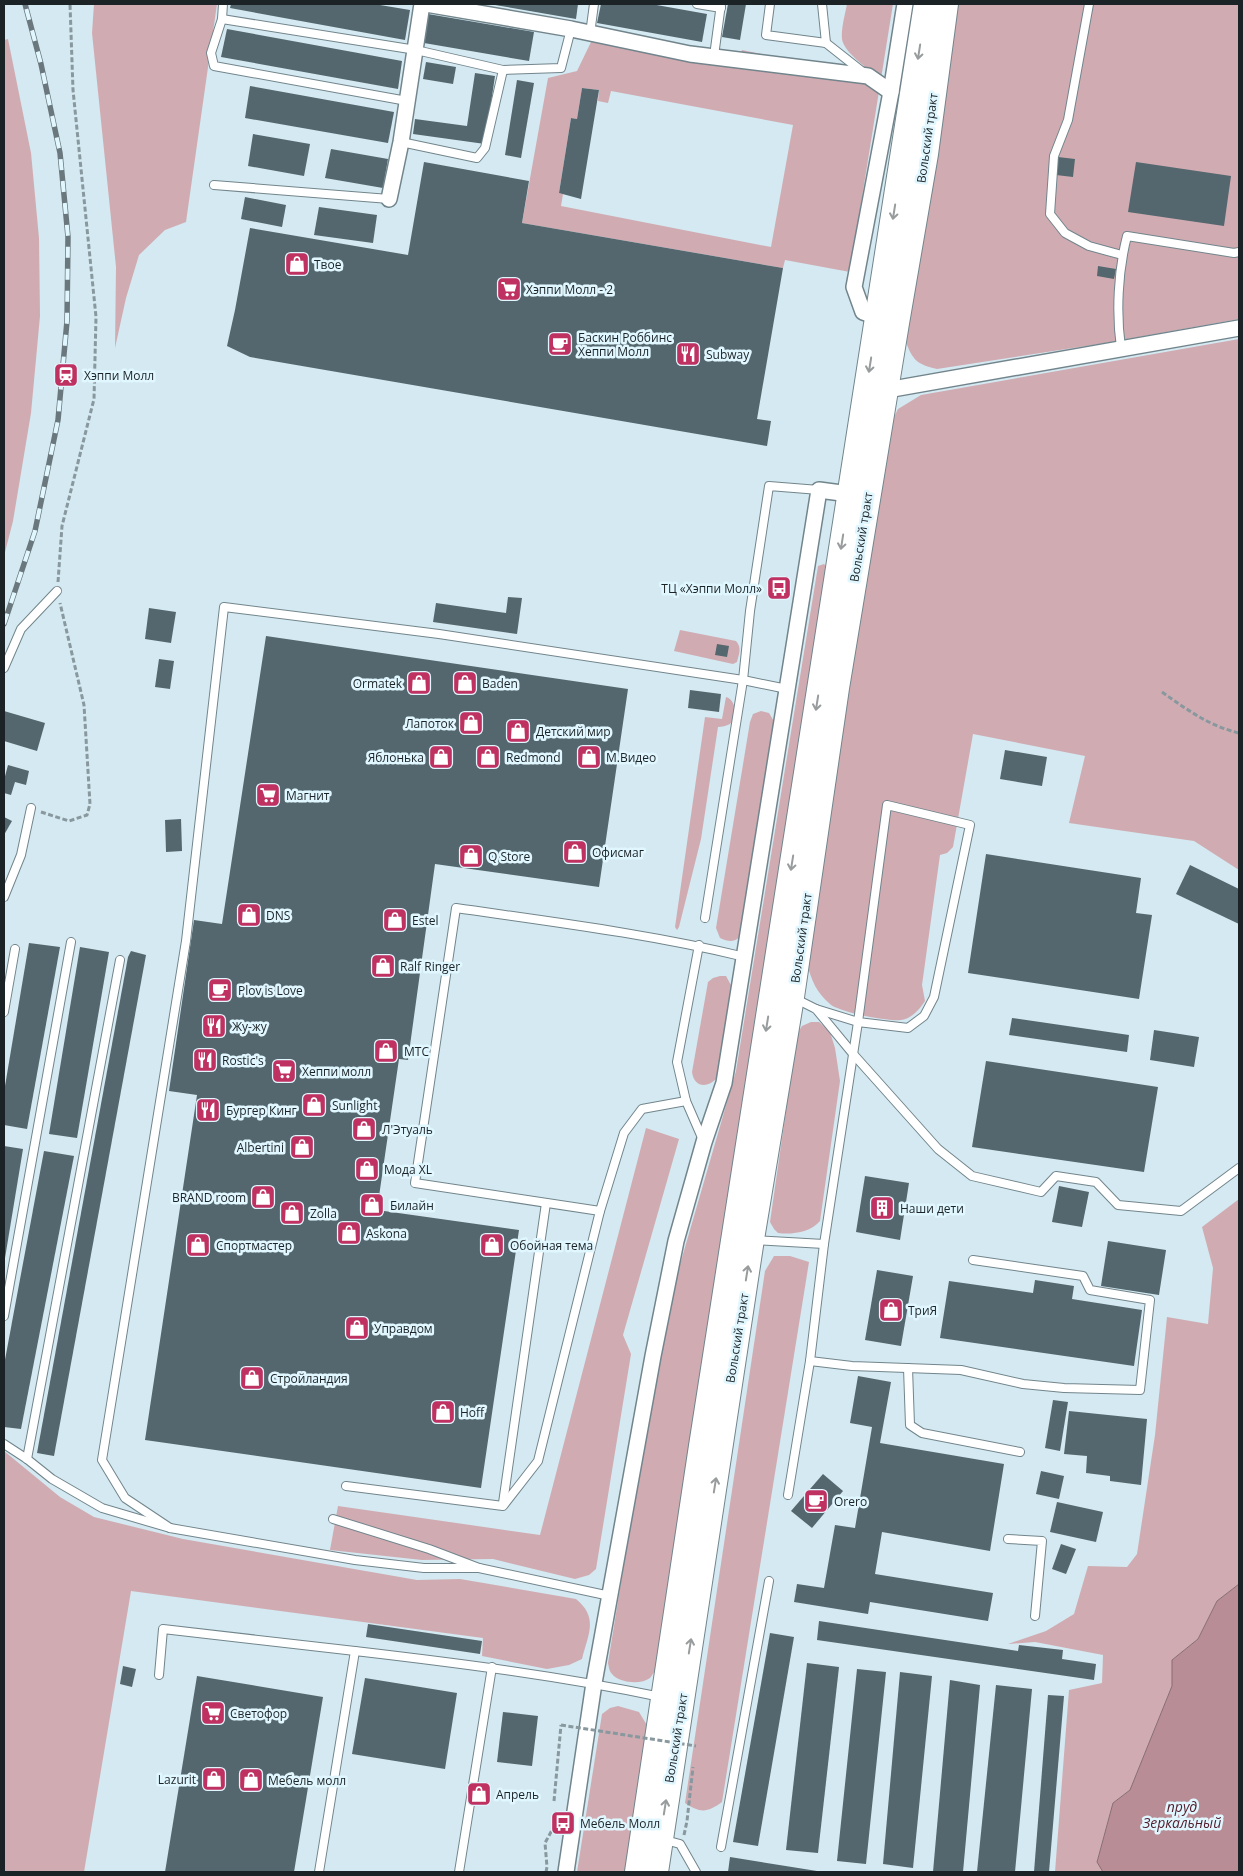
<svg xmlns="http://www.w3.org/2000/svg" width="1243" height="1876" viewBox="0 0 1243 1876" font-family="'Open Sans',sans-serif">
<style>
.green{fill:#d0acb2;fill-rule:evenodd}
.water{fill:#b88d95;stroke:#896d74}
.building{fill:#54676e}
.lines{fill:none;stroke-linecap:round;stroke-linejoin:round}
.service-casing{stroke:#72858c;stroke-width:10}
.minor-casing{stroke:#72858c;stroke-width:18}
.primary-casing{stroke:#72858c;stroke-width:26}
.path{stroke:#88989e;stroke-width:3;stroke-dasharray:5 2.5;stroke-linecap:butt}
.service{stroke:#fff;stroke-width:8}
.minor{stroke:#fff;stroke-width:15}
.primary{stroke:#fff;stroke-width:24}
.rail-casing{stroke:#6a787d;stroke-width:5.5}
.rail{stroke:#e1f7ff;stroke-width:4;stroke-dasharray:11;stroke-linecap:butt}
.path-bridge{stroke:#88989e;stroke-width:3;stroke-dasharray:5 2.5;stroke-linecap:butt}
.oneway{stroke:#989c9d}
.labels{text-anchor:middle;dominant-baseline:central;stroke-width:5;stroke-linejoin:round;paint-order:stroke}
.street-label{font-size:12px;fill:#1b2326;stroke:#e1f7ff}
.poi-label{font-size:12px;fill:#1b2326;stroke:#e1f7ff;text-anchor:start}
.water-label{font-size:14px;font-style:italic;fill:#541d2c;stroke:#e1f7ff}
</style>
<rect width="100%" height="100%" fill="#d4e9f1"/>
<g class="green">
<path d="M94 4H217L186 222 165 230 139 255 126 298 115 348 116 267 92 33Z"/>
<path d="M847 4H893L850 272 785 260 783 268 522 223 548 78 577 71 591 42 736 68 742 50 879 78C869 69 844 53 842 39 841 28 845 15 847 4ZM582 88 599 90 598 101 608 103 611 91 793 125 771 247 561 206 563 194 559 193 571 118 577 119Z"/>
<path d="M956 4H1239V319L1099 344 937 369C914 364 912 358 904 337Z"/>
<path d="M8 39 31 153 39 238 40 316 31 413 13 521 4 556V40Z"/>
<path d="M1239 339V870L1194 841 1069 823 1085 756 973 734 953 847 947 853 940 855 922 985 925 1001C920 1009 911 1019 901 1020 890 1022 838 1012 830 1004 816 992 812 981 807 964L890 425 898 409 921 395Z"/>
<path d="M824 564 828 568 655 1671C653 1673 652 1676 650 1678 641 1685 619 1683 612 1674 609 1671 609 1667 608 1663L656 1366 679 1268 736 1071 818 566Z"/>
<path d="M680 630 736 641C742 648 739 654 737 662L733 664 674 651Z"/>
<path d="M726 697C736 700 738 716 730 724 726 726 722 727 718 727L701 839 679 927 677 930 675 927 705 717 722 719Z"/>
<path d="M761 711 769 713 775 723 742 934C736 943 729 942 720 938L716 928 750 722 753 714Z"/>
<path d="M720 976H726L732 987 717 1078C707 1089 694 1087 692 1072L708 982 713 978Z"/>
<path d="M811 1022H819L830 1032 835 1048 840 1081 820 1221C811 1232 792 1235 778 1233L774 1229 770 1222 797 1034 802 1026Z"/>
<path d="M646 1128 679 1139 623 1335 631 1354 596 1569 589 1575 575 1579 493 1559 422 1560 330 1550 338 1506 540 1535Z"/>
<path d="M1239 1199V1584L1217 1601 1198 1639 1172 1660V1686L1130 1790 1113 1803 1097 1861 1103 1872H1055L1069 1690 1102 1683 1103 1655 1035 1642 1008 1644 1046 1631 1074 1614 1088 1566 1127 1567 1137 1554 1155 1435 1167 1317 1208 1324 1213 1268 1202 1227Z"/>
<path d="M774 1256H790L809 1262 722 1802C707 1813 700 1813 685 1803L765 1271Z"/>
<path d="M4 1451 60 1497 94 1517 183 1539 417 1580 460 1579 576 1599C599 1618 588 1634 582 1659L569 1665 547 1669 482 1656 483 1638 131 1591 84 1872H4Z"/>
<path d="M618 1706 639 1712 648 1727 625 1872H577L602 1714 610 1708Z"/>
</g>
<path class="water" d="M1239 1584V1872H1103L1097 1862 1113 1803 1130 1790 1172 1686V1660L1198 1639 1217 1601Z"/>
<g class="building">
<path d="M231 4H374L410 10 405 40 230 8Z"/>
<path d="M489 4H578L576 19Z"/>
<path d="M601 4H651L707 14 702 42 597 23Z"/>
<path d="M728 4H746L740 40 722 37Z"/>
<path d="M428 14 534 32 529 61 424 43Z"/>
<path d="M227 29 402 61 398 89 221 57Z"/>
<path d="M426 62 456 67 453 84 423 79Z"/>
<path d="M475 73 495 76 485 144 413 134 415 119 467 126Z"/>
<path d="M517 80 534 83 521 158 505 155Z"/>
<path d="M250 86 394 112 388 143 245 118Z"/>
<path d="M582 88 599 90 581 199 559 193 571 118 577 119Z"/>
<path d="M253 134 310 144 304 176 248 166Z"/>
<path d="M331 149 388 159 383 188 325 178Z"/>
<path d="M1058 157 1075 159 1073 177 1056 175Z"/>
<path d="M424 162 529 181 522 223 783 268 757 419 771 421 767 446 250 357 227 346 235 310 250 228 408 255Z"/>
<path d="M1136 162 1231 176 1224 226 1128 212Z"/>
<path d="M245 197 286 205 282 227 241 219Z"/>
<path d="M319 207 377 215 373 243 314 235Z"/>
<path d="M1098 266 1116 269 1114 279 1097 276Z"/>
<path d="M508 597 522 598 517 634 433 622 436 603 506 613Z"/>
<path d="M149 608 176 612 171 643 145 639Z"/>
<path d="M266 636 628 689 599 887 435 864 408 1060 399 1059 377 1210 519 1230 481 1488 145 1440 197 1095 169 1091 194 920 222 924Z"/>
<path d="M717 644 729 646 727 657 715 655Z"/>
<path d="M159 659 174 661 170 689 155 687Z"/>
<path d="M690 690 721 694 719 712 688 708Z"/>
<path d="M4 711 45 723 37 751 4 741Z"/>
<path d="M1005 750 1047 757 1042 786 1000 779Z"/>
<path d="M8 765 29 771 26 785 15 782 11 795 4 793V780Z"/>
<path d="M4 817 12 821 4 835Z"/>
<path d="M181 819 182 851 166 852 165 820Z"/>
<path d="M986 854 1141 878 1136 913 1152 915 1139 999 968 973Z"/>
<path d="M1190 865 1239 889V924L1176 894Z"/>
<path d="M29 943 60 947 27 1129 4 1125V1092Z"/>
<path d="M80 947 109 952 77 1138 49 1134Z"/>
<path d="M131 951 146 955 54 1456 37 1453 128 957Z"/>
<path d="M1012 1018 1129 1035 1127 1052 1009 1035Z"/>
<path d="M1154 1030 1199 1037 1194 1067 1150 1060Z"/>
<path d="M986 1061 1158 1087 1144 1172 972 1147Z"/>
<path d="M4 1146 23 1149 5 1258H4Z"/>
<path d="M44 1151 74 1156 21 1429 4 1427V1365Z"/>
<path d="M865 1176 909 1183 900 1240 856 1232Z"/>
<path d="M1059 1186 1089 1192 1082 1227 1052 1222Z"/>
<path d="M1108 1241 1166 1250 1159 1295 1101 1286Z"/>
<path d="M877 1270 913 1276 901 1346 865 1340Z"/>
<path d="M1035 1280 1074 1286 1072 1299 1142 1310 1134 1366 940 1338 949 1281 1033 1293Z"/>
<path d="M858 1376 891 1382 880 1443 1004 1464 990 1551 882 1532 875 1574 993 1593 988 1621 870 1602 868 1614 794 1602 797 1584 824 1588 835 1525 855 1528 872 1427 850 1423Z"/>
<path d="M1053 1400 1068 1402 1060 1451 1045 1448Z"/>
<path d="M1069 1411 1147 1419 1141 1485 1110 1481V1476L1086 1473 1087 1456 1064 1454Z"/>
<path d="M1041 1471 1064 1476 1059 1499 1036 1494Z"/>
<path d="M823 1474 843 1491 812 1528 791 1511Z"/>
<path d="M1057 1502 1103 1512 1096 1542 1050 1532Z"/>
<path d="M1061 1544 1076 1549 1066 1574 1052 1569Z"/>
<path d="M819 1621 1018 1651 1019 1645 1063 1650 1062 1659 1096 1664 1094 1680 817 1640Z"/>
<path d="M368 1624 482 1641 480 1654 366 1637Z"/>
<path d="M770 1633 794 1637 758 1846 733 1842Z"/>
<path d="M807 1663 839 1667 818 1853 786 1850Z"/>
<path d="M123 1666 136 1669 132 1687 120 1684Z"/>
<path d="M857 1669 886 1672 866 1864 837 1861Z"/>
<path d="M900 1672 932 1676 913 1868 883 1864Z"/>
<path d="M197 1676 323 1697 294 1872H165Z"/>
<path d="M365 1678 457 1693 445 1769 352 1754Z"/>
<path d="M950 1680 980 1685 963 1872H933Z"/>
<path d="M996 1685 1032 1689 1015 1872H977Z"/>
<path d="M1048 1695 1064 1696 1049 1872H1034Z"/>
<path d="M503 1712 538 1716 532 1766 497 1762Z"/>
<path d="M730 1857 817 1871V1872H728Z"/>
</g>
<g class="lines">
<defs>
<g id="service">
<path d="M223 4 222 19 211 53 214 66 407 101"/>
<path d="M697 4 721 8"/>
<path d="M770 4 766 35 826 43 864 73"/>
<path d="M822 4 826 43"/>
<path d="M1089 4 1068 120 1054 156 1050 214 1065 233 1089 246 1122 255"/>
<path d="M222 19 416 50 503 70 561 68 571 29"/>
<path d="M590 34 594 4"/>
<path d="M714 56 721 4"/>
<path d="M401 142 477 158 485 148 503 70"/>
<path d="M214 185 389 199"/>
<path d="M1121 348C1116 313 1118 271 1127 236L1234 253 1239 252"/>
<path d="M4 668 21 629 57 591"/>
<path d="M4 897 21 855 31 808"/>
<path d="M705 918 743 680 750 611 769 486 819 490"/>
<path d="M699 945 677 1062 686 1101 703 1140"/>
<path d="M794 998 816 1009 854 1055 938 1149 972 1176 1041 1192 1056 1176 1096 1182 1118 1205 1181 1211 1239 1168"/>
<path d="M4 1012 15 949"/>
<path d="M600 1211 415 1183 456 908C553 922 650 934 745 957"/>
<path d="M754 1240 824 1244"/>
<path d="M4 1316 71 942"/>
<path d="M810 1361 852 1366 961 1370 1023 1384 1064 1388 1140 1390 1150 1300 1090 1290 1083 1276 973 1260"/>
<path d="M908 1368 910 1425 922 1433 1020 1452"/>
<path d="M4 1444 27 1459 52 1479 102 1508 170 1528 355 1560 424 1568H479"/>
<path d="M27 1459 120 960"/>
<path d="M346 1486 503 1506 538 1461 600 1211 624 1133 642 1109 686 1101"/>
<path d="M788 1495 810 1361 824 1244 858 1022 887 805 970 825 934 997 924 1016 908 1028 858 1022 816 1009"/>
<path d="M503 1503 546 1203"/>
<path d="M333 1519 429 1549 479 1568 610 1596"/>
<path d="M170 1528 125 1498 102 1460 186 941 224 607 439 634 743 680 787 689"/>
<path d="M1008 1539 1042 1541 1035 1616"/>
<path d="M159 1675 163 1629 355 1651"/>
<path d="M665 1840 680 1844 696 1872"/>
<path d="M721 1847 769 1581"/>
<path d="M319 1872 355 1651C458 1663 560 1676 661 1697"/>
<path d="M459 1872 492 1667"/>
</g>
<g id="minor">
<path d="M426 4 571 29 690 54 868 76 891 92"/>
<path d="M389 199 401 142 422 4"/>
<path d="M877 317 863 312 854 287 891 92 905 4"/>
<path d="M887 390 1239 328"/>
<path d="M566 1872 594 1683 653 1356 676 1241 704 1142 724 1083 819 490 849 494"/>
</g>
<g id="primary">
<path d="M637 1872 701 1446 926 4"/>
<path d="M656 1872 752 1239 792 997 837 688 897 323 926 154 946 4"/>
</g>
</defs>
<use href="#service" class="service-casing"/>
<use href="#minor" class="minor-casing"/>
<use href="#primary" class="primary-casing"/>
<g class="path">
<path d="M58 582 62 526 94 399 96 317 73 90 70 4"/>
<path d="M1162 692C1186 709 1209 726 1239 733"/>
<path d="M41 812 69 821 87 815 90 804 84 705 60 603"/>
<path d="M554 1801 561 1725"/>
<path d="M684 1835 687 1821 693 1767"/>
<path d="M546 1872 547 1867 545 1843 558 1819"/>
</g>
<use href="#service" class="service"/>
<use href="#minor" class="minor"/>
<use href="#primary" class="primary"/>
<defs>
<path id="rail" d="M4 624 35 531 58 420 67 321 68 237 60 153 41 64 25 4"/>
</defs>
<use href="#rail" class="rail-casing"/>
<use href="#rail" class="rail"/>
<path class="path-bridge" d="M561 1725 696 1746"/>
</g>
<defs><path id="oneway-shaft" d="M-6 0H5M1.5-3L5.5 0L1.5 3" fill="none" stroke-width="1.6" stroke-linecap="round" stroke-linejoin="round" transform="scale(1.25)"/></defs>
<g class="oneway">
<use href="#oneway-shaft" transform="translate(919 52) rotate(99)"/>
<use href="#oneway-shaft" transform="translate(894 212) rotate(99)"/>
<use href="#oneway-shaft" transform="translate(870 365) rotate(99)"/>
<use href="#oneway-shaft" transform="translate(842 542) rotate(99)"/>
<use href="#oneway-shaft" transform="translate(817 703) rotate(99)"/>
<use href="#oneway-shaft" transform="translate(792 863) rotate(99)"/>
<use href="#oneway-shaft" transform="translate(767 1024) rotate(99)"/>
<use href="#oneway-shaft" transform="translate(747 1273) rotate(-81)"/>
<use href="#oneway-shaft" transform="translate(715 1485) rotate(-81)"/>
<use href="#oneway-shaft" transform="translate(690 1646) rotate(-81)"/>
<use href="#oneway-shaft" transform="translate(665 1807) rotate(-81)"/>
</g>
<defs>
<symbol id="shop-square" viewBox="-11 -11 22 22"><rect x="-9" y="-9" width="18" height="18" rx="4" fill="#bf3160" stroke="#e1f7ff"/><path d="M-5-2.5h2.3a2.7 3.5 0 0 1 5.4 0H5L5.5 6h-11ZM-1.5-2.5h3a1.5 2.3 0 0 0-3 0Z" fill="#fff"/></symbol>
<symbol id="supermarket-square" viewBox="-11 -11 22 22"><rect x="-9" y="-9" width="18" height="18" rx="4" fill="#bf3160" stroke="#e1f7ff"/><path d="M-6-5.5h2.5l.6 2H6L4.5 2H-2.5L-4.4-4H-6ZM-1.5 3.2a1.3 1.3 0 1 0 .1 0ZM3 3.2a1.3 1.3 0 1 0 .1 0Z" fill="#fff"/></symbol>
<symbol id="cafe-square" viewBox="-11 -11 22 22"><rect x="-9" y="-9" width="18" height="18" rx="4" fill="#bf3160" stroke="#e1f7ff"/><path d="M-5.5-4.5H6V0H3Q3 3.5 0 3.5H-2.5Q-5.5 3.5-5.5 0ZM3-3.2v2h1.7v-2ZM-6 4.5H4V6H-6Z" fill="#fff"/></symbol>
<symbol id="restaurant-square" viewBox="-11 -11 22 22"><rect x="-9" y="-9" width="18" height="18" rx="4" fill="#bf3160" stroke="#e1f7ff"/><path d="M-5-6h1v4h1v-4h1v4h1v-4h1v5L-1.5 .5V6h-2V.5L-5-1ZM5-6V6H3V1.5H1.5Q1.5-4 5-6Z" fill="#fff"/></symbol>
<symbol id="station-square" viewBox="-11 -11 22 22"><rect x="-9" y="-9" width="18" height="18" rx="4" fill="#bf3160" stroke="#e1f7ff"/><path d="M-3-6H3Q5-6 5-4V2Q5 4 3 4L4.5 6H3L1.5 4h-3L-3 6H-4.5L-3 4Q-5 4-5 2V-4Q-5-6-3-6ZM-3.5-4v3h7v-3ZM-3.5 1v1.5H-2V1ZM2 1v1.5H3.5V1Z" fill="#fff"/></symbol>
<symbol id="bus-square" viewBox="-11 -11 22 22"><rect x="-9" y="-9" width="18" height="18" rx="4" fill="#bf3160" stroke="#e1f7ff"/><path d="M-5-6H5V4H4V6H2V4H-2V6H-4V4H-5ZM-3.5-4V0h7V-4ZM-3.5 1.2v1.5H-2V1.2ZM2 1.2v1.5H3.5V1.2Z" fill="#fff"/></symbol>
<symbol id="building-square" viewBox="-11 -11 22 22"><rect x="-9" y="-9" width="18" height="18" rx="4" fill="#bf3160" stroke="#e1f7ff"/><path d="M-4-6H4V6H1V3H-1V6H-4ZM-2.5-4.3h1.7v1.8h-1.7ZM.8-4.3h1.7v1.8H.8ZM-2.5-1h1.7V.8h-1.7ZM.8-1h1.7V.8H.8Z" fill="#fff"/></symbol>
</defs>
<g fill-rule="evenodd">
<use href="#shop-square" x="283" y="250" width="28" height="28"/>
<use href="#supermarket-square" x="495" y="275" width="28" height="28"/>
<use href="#cafe-square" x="546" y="330" width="28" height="28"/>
<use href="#restaurant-square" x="674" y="340" width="28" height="28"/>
<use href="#station-square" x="52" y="361" width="28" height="28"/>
<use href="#bus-square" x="765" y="574" width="28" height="28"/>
<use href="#shop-square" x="405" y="669" width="28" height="28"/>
<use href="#shop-square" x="451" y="669" width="28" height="28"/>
<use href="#shop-square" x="457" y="709" width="28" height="28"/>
<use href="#shop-square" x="504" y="717" width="28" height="28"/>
<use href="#shop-square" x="427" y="743" width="28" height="28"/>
<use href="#shop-square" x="474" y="743" width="28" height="28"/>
<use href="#shop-square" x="575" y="743" width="28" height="28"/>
<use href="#supermarket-square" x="254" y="781" width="28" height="28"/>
<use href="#shop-square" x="561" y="838" width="28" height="28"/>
<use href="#shop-square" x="457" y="842" width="28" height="28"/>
<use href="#shop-square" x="235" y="901" width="28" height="28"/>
<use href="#shop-square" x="381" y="906" width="28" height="28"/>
<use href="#shop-square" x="369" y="952" width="28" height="28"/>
<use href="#cafe-square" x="206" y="976" width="28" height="28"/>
<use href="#restaurant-square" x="200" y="1012" width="28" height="28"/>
<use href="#shop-square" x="372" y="1037" width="28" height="28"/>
<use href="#restaurant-square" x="191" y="1046" width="28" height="28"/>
<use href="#supermarket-square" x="270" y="1057" width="28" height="28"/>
<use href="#shop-square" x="300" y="1091" width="28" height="28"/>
<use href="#restaurant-square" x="194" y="1096" width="28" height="28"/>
<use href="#shop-square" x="350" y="1115" width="28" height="28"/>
<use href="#shop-square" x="288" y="1133" width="28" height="28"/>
<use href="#shop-square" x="353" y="1155" width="28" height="28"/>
<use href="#shop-square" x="249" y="1183" width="28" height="28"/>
<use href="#shop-square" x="358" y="1191" width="28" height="28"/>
<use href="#building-square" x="868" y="1194" width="28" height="28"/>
<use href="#shop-square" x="278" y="1199" width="28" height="28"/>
<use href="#shop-square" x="335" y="1219" width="28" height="28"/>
<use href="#shop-square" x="184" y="1231" width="28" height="28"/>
<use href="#shop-square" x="478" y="1231" width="28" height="28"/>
<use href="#shop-square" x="877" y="1296" width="28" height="28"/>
<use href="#shop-square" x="343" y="1314" width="28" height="28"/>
<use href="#shop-square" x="238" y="1364" width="28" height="28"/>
<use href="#shop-square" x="429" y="1398" width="28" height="28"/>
<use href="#cafe-square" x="802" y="1487" width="28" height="28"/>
<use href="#supermarket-square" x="199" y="1699" width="28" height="28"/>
<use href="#shop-square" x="200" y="1765" width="28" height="28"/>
<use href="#shop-square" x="237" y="1766" width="28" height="28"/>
<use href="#shop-square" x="465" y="1780" width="28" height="28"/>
<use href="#bus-square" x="549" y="1809" width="28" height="28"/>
</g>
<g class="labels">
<g class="street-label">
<text transform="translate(927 138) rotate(-82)">Вольский тракт</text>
<text transform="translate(861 537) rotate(-81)">Вольский тракт</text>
<text transform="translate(801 938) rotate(-82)">Вольский тракт</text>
<text transform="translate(737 1338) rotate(-81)">Вольский тракт</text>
<text transform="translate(676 1738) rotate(-81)">Вольский тракт</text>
</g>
<g class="poi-label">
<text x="314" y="264">Твое</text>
<text x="526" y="289">Хэппи Молл - 2</text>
<text x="578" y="337">Баскин Роббинс<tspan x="578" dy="14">Хеппи Молл</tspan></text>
<text x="706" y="354">Subway</text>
<text x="84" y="375">Хэппи Молл</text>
<text x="762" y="588" text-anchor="end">ТЦ «Хэппи Молл»</text>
<text x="402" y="683" text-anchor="end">Ormatek</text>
<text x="482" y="683">Baden</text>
<text x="454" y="723" text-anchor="end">Лапоток</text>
<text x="536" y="731">Детский мир</text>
<text x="424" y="757" text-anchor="end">Яблонька</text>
<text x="506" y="757">Redmond</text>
<text x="606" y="757">М.Видео</text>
<text x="286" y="795">Магнит</text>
<text x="592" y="852">Офисмаг</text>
<text x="488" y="856">Q Store</text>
<text x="266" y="915">DNS</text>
<text x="412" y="920">Estel</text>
<text x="400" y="966">Ralf Ringer</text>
<text x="238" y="990">Plov is Love</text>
<text x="232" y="1026">Жу-жу</text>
<text x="404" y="1051">МТС</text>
<text x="222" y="1060">Rostic's</text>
<text x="302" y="1071">Хеппи молл</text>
<text x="332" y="1105">Sunlight</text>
<text x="226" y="1110">Бургер Кинг</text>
<text x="382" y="1129">Л'Этуаль</text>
<text x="284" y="1147" text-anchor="end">Albertini</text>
<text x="384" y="1169">Мода XL</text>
<text x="246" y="1197" text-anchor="end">BRAND room</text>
<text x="390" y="1205">Билайн</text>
<text x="900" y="1208">Наши дети</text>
<text x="310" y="1213">Zolla</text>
<text x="366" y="1233">Askona</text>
<text x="216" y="1245">Спортмастер</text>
<text x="510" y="1245">Обойная тема</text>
<text x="908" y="1310">ТриЯ</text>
<text x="374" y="1328">Управдом</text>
<text x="270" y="1378">Стройландия</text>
<text x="460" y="1412">Hoff</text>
<text x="834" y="1501">Orero</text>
<text x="230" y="1713">Светофор</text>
<text x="196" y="1779" text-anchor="end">Lazurit</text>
<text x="268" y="1780">Мебель молл</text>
<text x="496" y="1794">Апрель</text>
<text x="580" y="1823">Мебель Молл</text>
</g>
<g class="water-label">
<text x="1182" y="1806">пруд<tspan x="1182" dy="16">Зеркальный</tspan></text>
</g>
</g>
<rect width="1243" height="1876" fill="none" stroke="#1b2326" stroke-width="10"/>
</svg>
